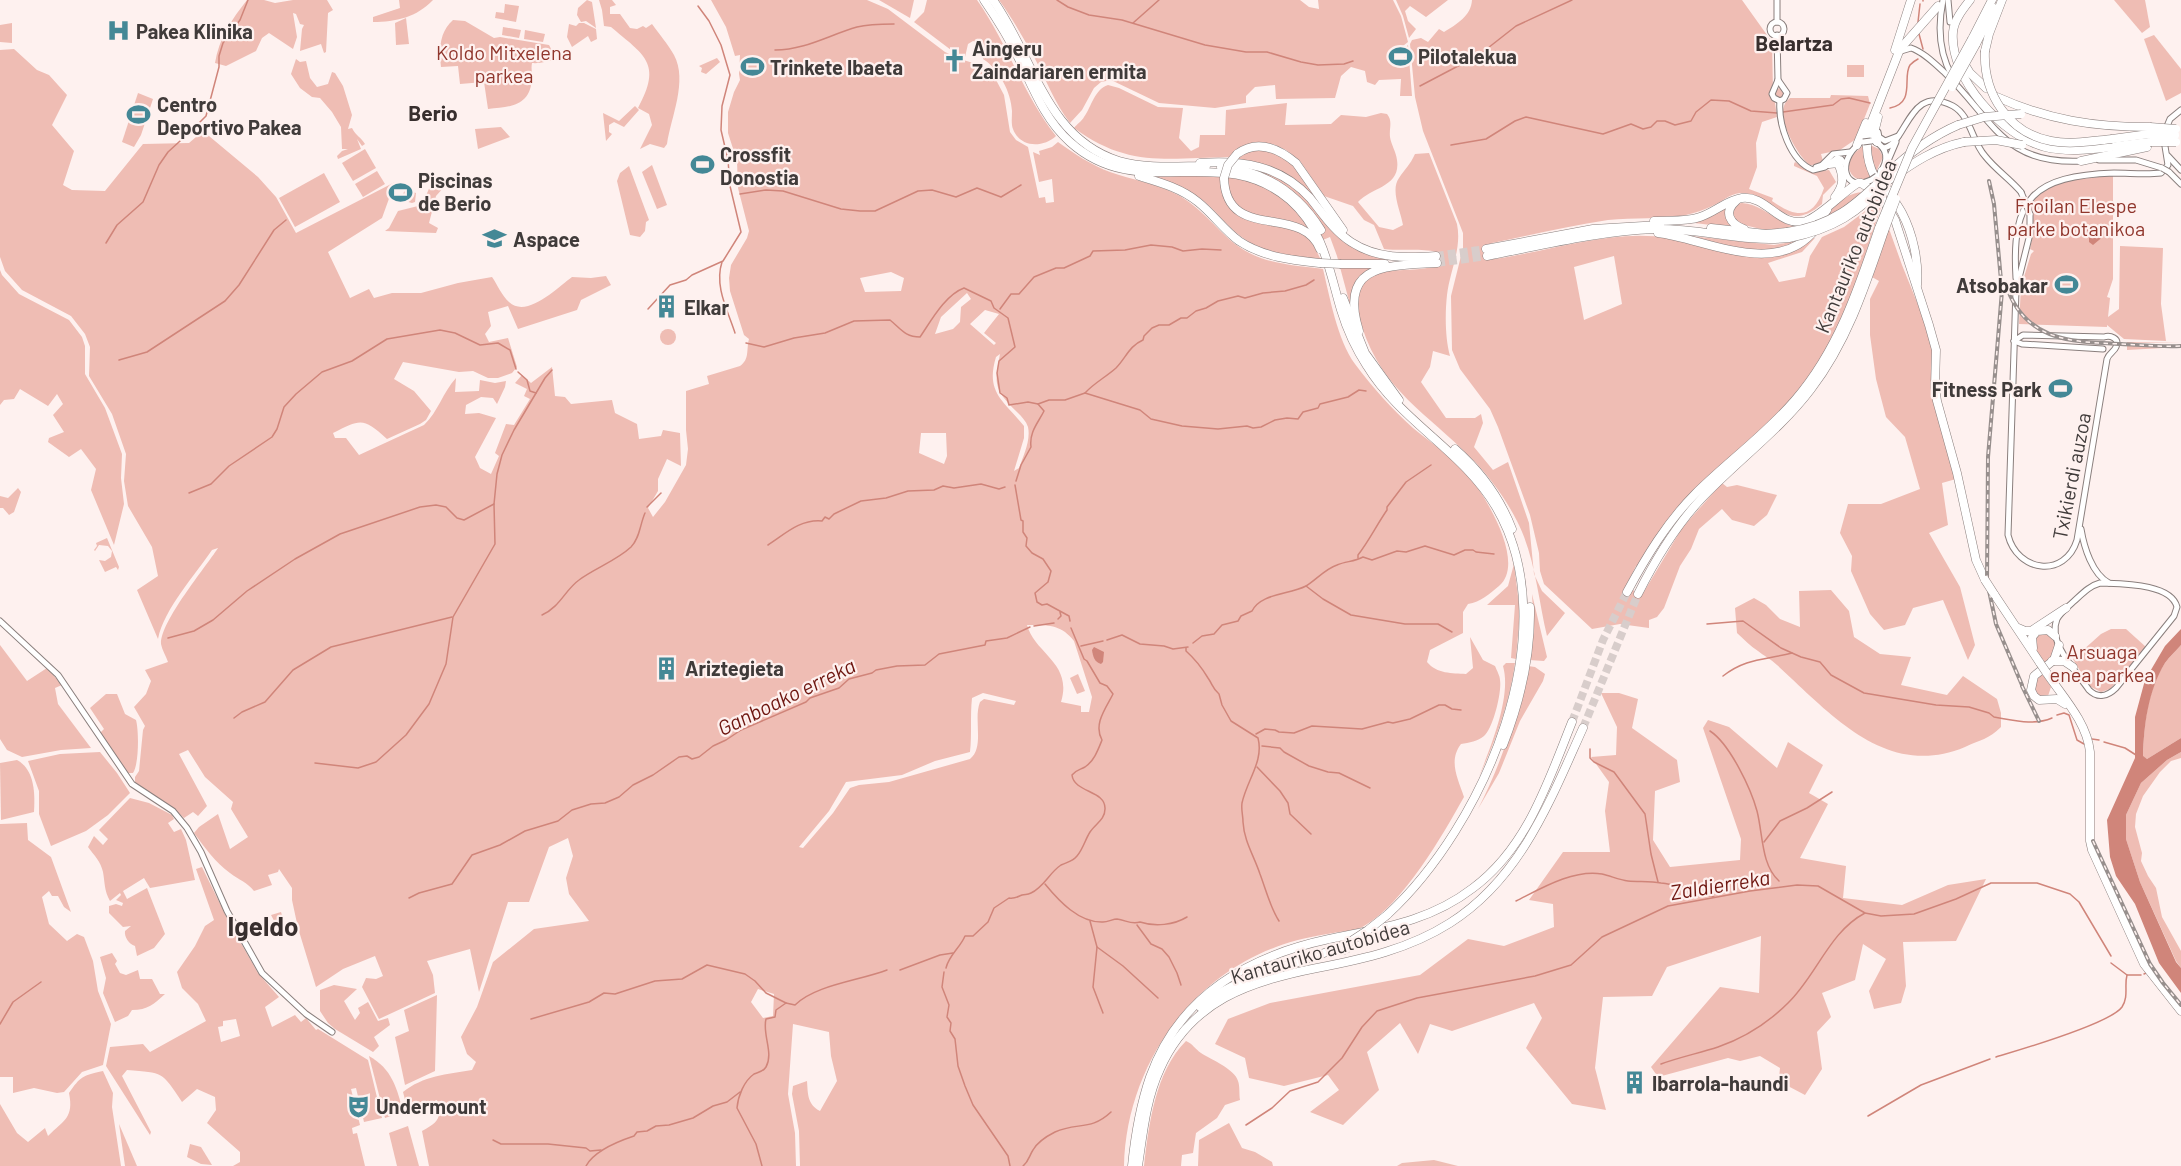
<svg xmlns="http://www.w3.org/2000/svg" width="2181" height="1166" viewBox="0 0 2181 1166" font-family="Barlow,sans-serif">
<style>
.green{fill:#efbdb4;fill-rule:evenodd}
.water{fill:#d0857a}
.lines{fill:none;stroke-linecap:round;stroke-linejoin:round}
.stream{stroke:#d0857a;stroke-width:1.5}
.highway-tunnel{stroke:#d8cdcb;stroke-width:8;stroke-dasharray:8 4;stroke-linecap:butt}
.secondary-casing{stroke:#8a7f7d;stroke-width:7}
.highway-casing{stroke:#8a7f7d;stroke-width:9}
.secondary{stroke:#fff;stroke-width:5}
.highway{stroke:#fff;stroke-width:8}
.rail-casing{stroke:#978f8d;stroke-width:4}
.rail{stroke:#fef1ef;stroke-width:1.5;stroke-dasharray:4.5;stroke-linecap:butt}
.secondary-bridge-casing{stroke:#8a7f7d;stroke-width:7;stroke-linecap:butt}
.highway-bridge-casing{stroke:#8a7f7d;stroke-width:9;stroke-linecap:butt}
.secondary-bridge{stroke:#fff;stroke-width:5}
.highway-bridge{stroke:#fff;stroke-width:8}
.labels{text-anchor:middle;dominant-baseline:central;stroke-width:4.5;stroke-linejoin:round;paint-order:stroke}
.poi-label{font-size:20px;font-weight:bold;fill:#403b3a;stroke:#fef1ef;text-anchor:start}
.park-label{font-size:20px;fill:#90362c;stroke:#fef1ef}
.street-label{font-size:20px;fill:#403b3a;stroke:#fef1ef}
.neighbourhood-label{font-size:21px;font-weight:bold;fill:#382f2e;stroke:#fef1ef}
.water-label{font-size:21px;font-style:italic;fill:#6e150f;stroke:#fef1ef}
.district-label{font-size:26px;font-weight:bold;fill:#382f2e;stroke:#fef1ef}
</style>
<rect width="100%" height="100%" fill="#fef1ef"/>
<g class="green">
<path d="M247 0H264L275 3 293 0H327L333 10 328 13 326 52 324 53 321 44 300 51 302 29 304 25 300 24 296 14 293 13 297 37 293 49 269 33 262 38 256 51 226 66 215 63C219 38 232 19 247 0Z"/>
<path d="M399 0H433C417 17 396 22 373 22V17L400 8Z"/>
<path d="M587 0 592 2 596 28 586 21 581 22 577 15 578 8Z"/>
<path d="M599 0H612L616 5 610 7V14H620L630 28 637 29 643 26 646 28 652 24C659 34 668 44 674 55 688 81 671 117 667 144L664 148 650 144 640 149 652 125 649 114 638 108C663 63 644 55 611 27L604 26 602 10Z"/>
<path d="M711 0H867L888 9 945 52 960 59 983 66 995 78 1004 95 1010 132 1016 140 1028 147 1039 198 1045 197 1046 203 1054 202 1052 179 1039 182 1033 152 1040 155 1039 151 1052 147 1058 142C1075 154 1091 165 1110 172 1132 180 1155 183 1176 194 1200 206 1215 228 1235 244 1261 264 1291 265 1323 269 1330 298 1337 339 1355 364 1372 387 1392 409 1413 428 1431 443 1450 455 1466 472 1484 493 1527 563 1499 586 1489 594 1481 602 1468 604L1463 612V633L1430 650 1427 662C1437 674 1452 673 1466 674L1473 668 1470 637 1483 660 1495 666C1497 671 1500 676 1500 680 1502 692 1493 729 1484 736 1478 741 1469 743 1461 744 1448 761 1458 779 1464 797 1442 836 1404 903 1364 926 1356 931 1343 931 1333 933 1314 936 1294 940 1276 947 1186 980 1126 1071 1124 1166H800L799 1131 792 1094 793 1086 807 1081C808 1094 807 1104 820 1111L837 1081 831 1056 829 1032 793 1024 788 1094 795 1133 796 1166H429L422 1131C438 1122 442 1119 437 1100L408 1111 403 1092C423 1076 447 1074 472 1070L476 1062 467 1054 461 1037 477 1007 493 962 534 929 589 921 569 894 566 878 573 856 568 838 549 847 529 902H508L479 992 470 949 427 961 433 975 435 993 379 1019 362 987 366 978 376 979 383 976 375 956 343 969 316 987 298 928 292 900V888L279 869 278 872 268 875 272 885 254 891C247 882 239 880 230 873 215 862 205 848 194 833L199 827 218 814 230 849 248 837 231 809 233 802 205 777 188 750 179 754 207 806 198 816 193 812 184 818 174 809 139 786 135 782V777L139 771 143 730 145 726 134 707 146 694 151 681 145 670 168 662C166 656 162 650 161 644 160 622 205 568 218 548L212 550C195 575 164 609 158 639L137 590 158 576 152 547 128 506 124 481 126 454 112 414 89 376 90 347 85 334 71 316 22 290 5 271 0 257V50L14 49 37 70 49 75 67 95 52 125 74 151 63 185 72 190 105 191 143 144 189 143 203 131 258 177 276 197 296 233 395 182 382 218 328 252 350 298 369 289 374 298 392 293H421L458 283 492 277C497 284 502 296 509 302 527 319 558 287 572 277L591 278 606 276 611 285 581 300 577 310 518 329 508 306 488 312 491 326 485 334 489 342 508 338 517 367 512 373 498 378H488L473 371 459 372 403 362 394 379 414 391 431 411 426 420 420 424 387 439C363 417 361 419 333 433L335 438H346L359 455 424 425C438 412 443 392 456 378L455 392 479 391 480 380 495 383 506 381 505 387 497 404 493 398 481 397 466 405 465 414 479 413 496 418 475 457 480 468 491 474 499 456 495 453 506 424 514 425 530 399 524 396 527 389 515 383 522 375 531 383 552 367 555 396 565 397 571 404 612 400 615 413 637 424 639 439 661 436 663 430 680 433 681 466 667 459 658 479V491L648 508 653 517 665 502 686 465 688 449 686 430V391L709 384 707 376 740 366C750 359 746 350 749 339L744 335 730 291 729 278 731 265 747 238 749 231 738 188 737 161 728 133V112L734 92 740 80 739 74 740 55 735 56 726 27ZM891 272 904 278 901 291 865 292 860 278ZM967 293 971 299 961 307 960 322 953 329 935 334 941 317ZM985 310 999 314 984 333 996 343 994 345 970 324ZM1000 354C994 385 994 389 1017 412 1022 417 1026 421 1028 427 1031 440 1023 457 1019 468L1014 471 1024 438V426C1004 401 985 393 996 357ZM921 433H946L947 456 944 464 919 453ZM1027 625C1047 625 1061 624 1074 641L1092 697 1089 712H1081V706L1061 702C1073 663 1035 654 1027 625ZM983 693 1016 701 1014 705 984 699 980 702C973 719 985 747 970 759L889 782 859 785 850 788 833 813 803 848 799 847 829 811 846 782 902 775 935 761 970 752C972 734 970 716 972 698ZM758 989 774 994 773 1016 763 1018 751 1002Z"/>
<path d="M879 0H914L910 18Z"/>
<path d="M927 0H977C1008 44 1023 95 1056 136 1043 148 1020 148 1013 129 1011 124 1012 117 1012 111 1011 92 999 69 983 59V44L973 41 968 44 965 57 951 50 914 22 924 12Z"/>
<path d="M999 0H1300L1309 7 1319 9 1318 0H1393L1401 16 1408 42 1390 56 1396 63 1405 57V48L1408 45 1412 96H1400L1401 79 1379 80 1375 85 1367 82 1365 71 1351 67 1341 76 1335 98 1276 99 1275 85 1255 87 1246 96V103L1215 108 1159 103 1111 80 1101 82 1094 88 1082 110 1070 123C1054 102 1046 79 1034 57 1023 37 1012 18 999 0Z"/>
<path d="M1396 0H1448L1426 17 1410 6 1405 11 1408 21 1416 29 1409 38 1403 16Z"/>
<path d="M1472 0H1742L1772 42 1773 91 1780 88 1785 93 1781 99 1774 96 1777 117 1762 122 1756 143 1757 167 1749 189 1773 198 1772 201C1796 218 1813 220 1824 188L1817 176 1794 166V164L1795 162 1813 172 1829 170 1836 182 1823 195 1822 204C1783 237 1776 192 1740 193 1729 194 1722 202 1712 206 1704 210 1695 213 1686 215 1661 220 1634 217 1608 220 1569 226 1530 235 1492 243L1484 247 1487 260C1545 253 1611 228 1669 238L1672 234 1774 245 1815 238 1802 252 1768 263 1779 282 1805 277 1810 256 1822 237 1844 227 1864 212 1877 199 1882 204 1848 308 1820 363 1780 413 1698 486 1638 566H1636L1624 590 1629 593 1634 590V595L1638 597 1642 595 1682 528 1722 483 1727 487 1737 485 1777 495 1767 515 1754 526 1732 520 1722 509 1699 529 1691 549 1680 566 1664 608 1657 617 1649 620V628L1620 624 1592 629 1544 584 1540 571 1539 553 1530 515 1498 427 1490 409 1460 369 1452 350 1451 296 1463 248V233L1423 131 1415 97 1410 44 1412 40 1421 38 1428 42 1439 29 1444 32C1457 24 1471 16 1472 0ZM1614 256 1622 304 1584 320 1574 267Z"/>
<path d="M2114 0H2145L2150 27 2142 33Z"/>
<path d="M505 4 519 6 516 22 495 18 496 12 504 13Z"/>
<path d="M406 18 409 44 396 45 395 23Z"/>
<path d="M453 20 465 21 494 38 500 37 549 45 557 60C548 60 541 64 532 63 531 68 532 72 532 77 531 106 511 107 488 109L484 82 460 84 458 66 441 67C439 51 439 32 453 20Z"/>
<path d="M12 23V43L0 42V25Z"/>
<path d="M579 23H584L596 29 597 39 591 42 588 36 572 47 567 37 569 24 576 26Z"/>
<path d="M503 27 521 30 519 38 502 35Z"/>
<path d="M525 30 545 34 543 42 524 39Z"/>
<path d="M2154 35 2181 69V93L2166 101 2144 39Z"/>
<path d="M717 58 720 62 706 74 701 72 702 68 699 66Z"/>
<path d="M296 59 300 62 306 61 310 78 317 87 328 84 332 72 335 73 343 86 352 115 348 129 352 128C356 136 361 137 365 144L362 146 357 139 361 149 338 159 337 156 342 151 348 149H342L341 127 332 112 320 98 312 97 300 88 291 74Z"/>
<rect x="1847" y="65" width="17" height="12"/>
<path d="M1108 85 1119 88 1158 107 1183 108 1179 138 1191 151 1199 147 1200 135H1225L1226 110 1287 103 1285 125 1331 124 1341 115 1366 117 1381 113 1387 114C1393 121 1389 128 1390 137 1391 144 1396 152 1397 160 1401 187 1372 187 1358 202L1379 227 1393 230 1403 225C1401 212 1390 190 1399 178 1405 169 1410 165 1415 154L1429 153 1457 224C1462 249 1450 270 1447 295 1445 313 1445 338 1450 356L1433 351 1430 367 1421 382 1446 418H1475L1481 414 1483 423 1474 447 1493 470 1508 462 1529 523 1534 574 1542 591 1565 613 1547 636C1538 598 1535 556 1517 521 1507 501 1488 474 1471 458 1427 413 1383 391 1362 327 1357 313 1354 295 1364 283 1381 262 1416 276 1438 264L1436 252C1423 248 1401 251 1384 249L1374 225 1364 220 1353 206 1324 196 1300 161 1286 150 1273 144H1248L1238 148 1230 157C1167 158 1128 168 1074 128 1077 124 1082 121 1084 117 1092 106 1094 90 1108 85Z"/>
<path d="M138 93 153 99 141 135 134 147 122 142Z"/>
<path d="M1831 95 1868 96 1870 104 1856 139 1840 150 1821 154 1823 161 1819 165H1810C1798 157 1778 120 1784 106 1785 102 1788 100 1790 98H1830Z"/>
<path d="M635 106 639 110 624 127 614 122 609 125V132L612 134 606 141 603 113 619 121Z"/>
<path d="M501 127 510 137 478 149 475 129Z"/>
<path d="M1870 145 1879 149 1883 157 1876 172 1871 159Z"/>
<path d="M1863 146 1865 160 1871 177C1856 184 1848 175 1848 160L1852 155Z"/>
<path d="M365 149 376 168 353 181 342 163Z"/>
<path d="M1256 149 1276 152 1296 166 1351 246 1365 253 1385 259V260L1371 261 1372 268C1355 279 1350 292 1352 312L1337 256 1330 237 1313 244 1321 260C1295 257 1268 255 1246 240 1230 230 1219 214 1205 202 1189 189 1170 183 1151 176L1219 175 1244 153Z"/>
<path d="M652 165 667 205 657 209 642 172Z"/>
<path d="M629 166 649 220 646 222 645 231 640 237 630 235 617 181 620 173Z"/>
<path d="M377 171 385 184 363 197 355 184Z"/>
<path d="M324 173 340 202 295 227 279 198Z"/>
<path d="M2113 175V279L2107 297 2110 298 2108 317 2119 309 2120 246 2163 248 2161 304 2166 341 2124 339 2107 325V327L2019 324 2021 287 2031 254 2034 251 2030 249 2034 228 2030 202C2053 178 2082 180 2113 175Z"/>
<path d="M452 178 436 196 429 223 438 228 436 233 385 231 389 228 398 211 422 205 431 184Z"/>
<path d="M405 189 416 193 415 202 412 203 401 200Z"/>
<path d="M1866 192 1846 208 1825 218C1834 204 1849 191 1866 192Z"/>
<path d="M1742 203C1762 204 1776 222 1795 227L1765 230 1740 224 1736 228 1686 222 1729 204Z"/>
<path d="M1888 226 1902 265 1929 332 1933 348 1932 387 1956 479 1942 483 1948 525 1929 533 1960 587 1975 645 1968 660 1943 600 1913 608 1905 625 1884 630 1870 614 1851 571 1852 556 1840 533 1848 504H1881L1920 489 1905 437 1886 417 1876 379 1870 335V299L1879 281 1872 277Z"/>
<path d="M0 270 2 275 19 294 69 320 82 337 85 346V374L105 408 122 454 121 478 124 504 114 545 91 490 96 469 81 449 69 457 48 442 49 438 64 432 53 415 63 404 57 394 48 406 20 389 14 399 4 400 0 405Z"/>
<circle cx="668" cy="337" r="8"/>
<path d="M2127 342 2181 343H2128V345L2181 347 2127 350Z"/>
<path d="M18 488 21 492 14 512 9 515 3 508H0V496L8 498Z"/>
<path d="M107 538 119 567 118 570 116 567 105 572 99 560 105 561 111 557 112 551 108 546 99 545 95 551 94 550 97 546 96 543Z"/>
<path d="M1514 564 1520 612 1516 659 1511 658 1515 605H1487L1508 586Z"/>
<path d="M1831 590 1849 611 1854 637 1880 654 1911 657 1901 685 1947 695 1963 676 1997 699 2001 713V727C1989 739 1980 740 1965 747 1886 780 1830 713 1777 665 1771 659 1764 656 1758 651 1750 646 1744 639 1737 633L1735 608 1754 598 1766 605 1780 619 1800 627 1799 591Z"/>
<path d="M1532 594 1547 657 1544 661 1529 660 1533 611Z"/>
<path d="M2111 629H2126L2146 647 2110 689 2101 692 2089 686 2073 659 2101 634Z"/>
<path d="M2046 631 2056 641V653L2045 663 2035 649V635Z"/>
<path d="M0 645 27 681 47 668 62 685 55 688 58 704 91 748 61 750 22 757 7 750 0 739Z"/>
<path d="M2181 645V738L2147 759 2143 757C2144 725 2147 691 2165 663 2169 657 2176 651 2181 645Z"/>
<path d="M1506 663H1515C1510 702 1495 742 1479 777 1490 748 1512 697 1503 666Z"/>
<path d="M1528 666 1535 667 1545 674 1543 681 1520 721 1499 773 1478 809C1502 763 1516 716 1528 666Z"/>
<path d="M2041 672 2051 687 2048 696 2040 697 2036 694C2033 684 2034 680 2041 672Z"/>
<path d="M1078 674 1085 691 1077 694 1070 678Z"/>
<path d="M1601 693H1619L1638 699 1632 728 1677 760 1680 782 1655 791 1653 840 1670 867 1740 860 1741 839 1703 728 1708 720 1729 727 1777 768 1788 742 1823 765 1809 793 1828 804 1800 858 1846 866 1843 898 1902 905 1948 885 1986 879 1956 941 1903 942 1906 986 1901 1003 1874 1009 1869 991 1886 959 1863 944 1855 980 1822 993 1831 1017 1817 1032 1822 1069 1805 1095 1786 1085 1779 1078 1780 1068 1760 1056 1740 1061 1728 1058 1658 1077 1651 1067 1720 987 1759 993 1761 936 1667 967 1652 996 1603 997 1595 1068 1606 1110 1572 1104 1526 1048 1542 1018 1534 1003 1452 1031 1430 1024 1418 1054 1400 1023 1367 1052 1379 1090 1343 1125 1310 1112 1339 1090 1328 1075 1284 1086 1249 1078 1245 1058 1215 1044 1228 1019 1270 1003 1420 975 1468 939 1504 946 1554 927 1553 904 1529 900 1563 852H1610L1605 811 1609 782 1591 757 1616 755 1617 727Z"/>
<path d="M106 694H117L125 714 136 720C139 731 139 764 133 773H127L100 733 104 729 90 708Z"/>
<path d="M100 752 117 773 130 793 108 815 86 831 51 846 39 814V791L28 761 60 754Z"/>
<path d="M2181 752V758L2171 761 2160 772 2143 796 2136 814 2135 827 2142 853 2141 861 2148 876 2156 888 2162 917 2181 951V968L2176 961 2140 882 2126 839V815L2141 783 2167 760Z"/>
<path d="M17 760C35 770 35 794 34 812L1 820 0 763Z"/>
<path d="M130 798 149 803 172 815 174 819 168 823 174 832 181 829 186 840 195 880 150 888 144 878 123 891 127 899 147 888 165 934 154 948 137 956 135 946C129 944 124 937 125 931L131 926 123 927 109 913V906L116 904 122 906 123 903 116 900 121 895 120 893 110 901C104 890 105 883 103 872 101 862 94 855 88 847L94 836 103 845 108 839 99 830Z"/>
<path d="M27 823 28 840 51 857 71 912 64 907 58 896H52L49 891 42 897 49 924 67 941 77 934 84 937 93 961 98 991 111 1024 103 1065 82 1072 64 1092 57 1093 34 1088 13 1093V1077H0V824Z"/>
<path d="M202 867 229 922 258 973 279 997 265 1007 272 1027 295 1015 301 1022 306 1018 316 1030 318 1029 368 1060 382 1118 364 1122 356 1088 351 1089 360 1125 352 1128 353 1134 357 1133 365 1166H233L240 1162V1152L207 1123 216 1110 215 1097 197 1089 182 1102C161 1071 164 1073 127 1070L122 1076 151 1132 150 1135 106 1066 110 1047 143 1044 150 1052 206 1021 198 1004 182 988 177 972 195 946 205 926 214 920 196 869ZM236 1019 240 1036 221 1042 218 1027 223 1026V1021Z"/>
<path d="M281 912 285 925 278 928 271 915Z"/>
<path d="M112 953 117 961 115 964 120 973 126 975 138 970 140 979H152L160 994H165C154 1004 148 1010 132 1010L128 1016 115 1022 103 993 106 978 100 957Z"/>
<path d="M334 985 357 989 344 1001 355 1020 360 1013 358 1008 368 1002 378 1021 388 1018 390 1025 374 1037 379 1046 373 1052 335 1029 328 1023 320 1011V990Z"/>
<path d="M437 995 435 1071 405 1085 395 1037 409 1031 404 1010Z"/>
<path d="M1186 1041C1193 1044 1195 1049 1201 1053 1210 1059 1235 1069 1238 1081 1240 1086 1239 1094 1240 1100L1225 1105 1217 1118 1196 1133 1193 1153 1182 1155 1181 1166H1144C1149 1124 1155 1072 1186 1041Z"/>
<path d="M369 1056C392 1069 397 1088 403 1112L385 1118Z"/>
<path d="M103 1071 113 1093 112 1107 121 1166H0V1104L17 1133 28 1142 45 1128 48 1136C64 1120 74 1118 69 1093 80 1077 83 1075 103 1071Z"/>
<path d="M1229 1123 1242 1148 1255 1152 1272 1162 1273 1166H1198L1199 1140Z"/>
<path d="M119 1124 137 1166H125Z"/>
<path d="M408 1126 419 1166H397L389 1133Z"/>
<path d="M190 1144 201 1147 212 1165 201 1164 187 1157Z"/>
<path d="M1434 1160 1458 1166H1397L1402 1163Z"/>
</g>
<g class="water">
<path d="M2101 228H2104L2105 235 2093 245 2089 242V238L2081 235 2083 229Z"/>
<path d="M2181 629V645C2176 651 2169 657 2165 663 2148 691 2144 725 2143 756L2147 759 2181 738V752L2167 760 2141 783 2126 815V839L2140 882 2176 962 2181 968V993L2159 963 2135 904 2116 876 2110 857 2107 820 2135 758V717L2145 680 2165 646Z"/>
<path d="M1094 647 1104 652 1103 662 1101 664C1094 662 1093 656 1092 650Z"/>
</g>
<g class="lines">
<g class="stream">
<path d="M1057 0 1068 7 1089 15 1122 20 1205 45 1246 52H1267L1301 62 1318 65 1344 64 1353 61"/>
<path d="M1923 1V0"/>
<path d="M1918 22 1920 4"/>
<path d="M1133 23 1159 0"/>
<path d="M1919 34 1923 49"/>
<path d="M775 50C805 50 829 35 857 27 869 24 882 24 894 24"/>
<path d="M1420 86 1479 55 1516 26 1572 0"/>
<path d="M1890 108C1916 103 1902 77 1910 65 1912 63 1916 60 1918 59"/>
<path d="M1783 112 1833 105 1841 99 1849 98 1870 103"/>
<path d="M196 126 206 116 219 67V56L223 43 240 20 248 0"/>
<path d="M1451 145 1486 139 1515 121 1526 117 1603 134 1631 124 1643 129 1651 127 1657 121H1665L1675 125 1691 121 1696 112 1711 100 1729 101 1751 111 1777 113"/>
<path d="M740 194 766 190 783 191 841 209 860 211H875L918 191 932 190 956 197 977 188 1001 197 1021 185"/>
<path d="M106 243 117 225 143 202 159 165 168 152 191 131"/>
<path d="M722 262C714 286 728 311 735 333"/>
<path d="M648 309 670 285 686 280 692 275 723 261 741 232 730 186 728 160 721 130 722 106 730 75 721 45 709 21 698 6"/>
<path d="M1000 309 1011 294H1019L1034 277 1056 268H1064L1090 256 1093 251 1125 250 1151 245 1172 247 1183 251 1202 249 1221 250"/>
<path d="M746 343 764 347 794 338 825 333 854 321 890 320C901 329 905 337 920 337 931 321 945 295 964 288L991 301 994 308 1008 318 1015 347 999 361 997 373 1000 393 1007 398 1009 405 1028 402 1038 404 1044 411C1038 423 1029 432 1031 447L1021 465 1016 481"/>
<path d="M119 360 147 352 225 301 239 285 274 230 286 220"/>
<path d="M518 372 527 380 530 391 536 393"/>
<path d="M1085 393C1094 383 1106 377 1116 368 1126 358 1129 346 1143 340L1144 336 1152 328 1159 325H1169L1181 318H1187L1196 311 1206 308 1218 301 1238 296 1245 298 1263 293 1285 291 1306 285 1314 280"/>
<path d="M1038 404 1049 400H1065L1085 393 1140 410 1151 419 1182 426 1218 429 1247 426 1253 428 1261 427 1275 420 1287 418 1298 419 1303 412 1318 408 1320 404 1348 397 1359 390 1366 391"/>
<path d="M1015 485 1021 520 1023 521V532L1027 538 1026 546 1032 553 1043 559 1051 571 1048 582 1035 593 1037 602 1042 605 1047 604 1069 616 1070 621"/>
<path d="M189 493 211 484 229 466 272 437 277 429 284 407 296 394 322 372 352 361 387 339 440 330 455 333 480 345 498 343 510 350 516 369"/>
<path d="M647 507 661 493"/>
<path d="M768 545C785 534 800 519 822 521L825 517 829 519 834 514 861 501 886 498 908 491 934 490 943 486 954 488 981 484 999 489 1005 487"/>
<path d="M1358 558V555C1369 541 1376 526 1387 510V507L1406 482 1431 465"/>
<path d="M1306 586 1323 599 1351 615 1405 624H1438L1452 632"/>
<path d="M542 615C560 607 565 590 579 580 595 568 616 561 631 547 640 538 640 524 645 513"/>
<path d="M1058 619 1061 616 1060 612"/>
<path d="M1707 624 1743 621 1781 648 1801 657 1820 662 1831 675 1864 693 1936 705 1969 707 1989 713 1994 717C2013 720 2034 726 2052 718"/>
<path d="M1034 626 1054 623"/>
<path d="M168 638 194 631 213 620 247 591 295 559 340 534 420 507 436 505 446 507 457 518 464 520 494 504"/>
<path d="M1107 640 1122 635 1140 644 1164 646 1173 649 1188 647"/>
<path d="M1193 643 1202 636 1214 634 1222 625 1238 621 1241 616 1252 611C1261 593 1289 595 1306 586 1316 580 1325 569 1337 565 1346 561 1354 562 1363 557L1372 560 1397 551 1406 552 1425 546 1454 555 1465 550H1473L1476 552 1494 554"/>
<path d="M1081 646 1103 641"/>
<path d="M1186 648V651C1195 659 1202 668 1208 678 1213 685 1212 688 1219 694L1222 705 1231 721 1258 738C1264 761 1247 780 1242 803 1241 810 1243 815 1243 822 1244 841 1254 856 1260 874 1266 890 1270 907 1279 921"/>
<path d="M1723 676C1746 658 1765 660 1792 653"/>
<path d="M2057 715 2064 713 2069 715 2077 740 2084 744"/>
<path d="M234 718 242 712 265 702 293 670 331 647 452 617"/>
<path d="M1710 731C1730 744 1751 789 1757 811 1763 834 1761 865 1779 881"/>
<path d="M1256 734 1265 729 1275 730 1279 732 1294 733 1312 726 1362 729 1388 722 1393 723 1410 719 1439 705H1445L1452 709 1461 710"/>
<path d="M2092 739 2099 740"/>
<path d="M2104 742 2125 748 2136 755"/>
<path d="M1262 746 1280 748 1284 752 1309 766 1328 772 1339 773 1370 788"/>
<path d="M1590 749V758L1594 762 1614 772 1645 814 1651 854 1658 882"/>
<path d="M315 763 358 768 376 762 406 735 429 704 446 664 453 617 495 544 494 504 497 474 502 455 514 430 545 378 552 370"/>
<path d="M1257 767 1280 791 1288 803 1290 814 1311 834"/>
<path d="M1764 842 1780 821 1807 808 1832 792"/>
<path d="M1045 884C1059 901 1079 923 1103 922 1108 922 1113 919 1117 919 1126 920 1131 925 1140 922 1155 927 1174 925 1187 917"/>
<path d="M409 898 419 893 452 884 472 855 500 845 525 831 558 821 572 810 591 804 605 803 619 797 633 785 653 775 679 757 687 756 692 759 699 757 713 746 726 740 741 730 806 702 810 698 839 688 849 679 872 673 876 670 897 666 925 665 939 654 985 645 986 641 1007 638 1030 627"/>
<path d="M1516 901C1540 889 1573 869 1602 874 1611 876 1619 880 1628 881 1639 882 1650 881 1661 883 1679 885 1696 891 1714 897"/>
<path d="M1090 921 1097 947 1093 987 1103 1013"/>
<path d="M1137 925 1151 944 1162 949 1169 957 1177 973 1181 985"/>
<path d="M1097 947 1123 966 1158 998"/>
<path d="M2111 963 2127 975H2141"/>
<path d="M946 968C949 955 960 948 965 936H973L988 922 994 908 1009 898C1015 899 1017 897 1022 895 1026 894 1027 895 1031 893 1044 887 1049 873 1061 865 1067 862 1072 862 1077 856 1083 849 1085 840 1090 832 1095 824 1105 820 1105 809 1106 790 1074 793 1072 775 1077 769 1080 770 1085 767 1094 761 1098 750 1102 740 1093 724 1106 708 1113 694L1107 686 1100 683 1087 661 1084 659 1071 628"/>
<path d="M900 970 940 955 953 953"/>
<path d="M944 972 942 987 949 1005 947 1017 951 1023 950 1031 955 1039 958 1066 965 1086 973 1105 1008 1156 1010 1166"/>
<path d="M2144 974 2146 973"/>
<path d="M531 1019 589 1002 604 993 615 994 655 981 682 979 707 965 745 974 755 981 766 993 786 1003"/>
<path d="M0 1024 13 1002 41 982"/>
<path d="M1996 1057C2019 1050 2110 1024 2122 1007 2129 996 2124 986 2127 975"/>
<path d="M1661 1064C1680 1057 1700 1053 1718 1047 1744 1038 1769 1022 1788 1003 1817 975 1829 932 1865 913"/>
<path d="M1868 1116 1921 1085 1990 1059"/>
<path d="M1246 1125 1272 1108 1290 1091 1318 1082 1342 1058 1362 1027 1377 1011 1417 998 1535 976 1571 965 1602 937 1668 906 1750 891 1797 885 1818 886 1865 913 1881 916 1914 914 1956 899 1991 883H2037L2070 894 2079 902 2111 956"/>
<path d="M493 1140 501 1144H548L586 1148 590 1151 601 1150"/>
<path d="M586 1166C594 1151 619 1141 634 1136L637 1132 647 1131 656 1126 669 1125 693 1118 713 1106 727 1102 740 1092"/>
<path d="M762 1166 756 1144 737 1108C738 1096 744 1081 754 1074 759 1072 763 1072 766 1067 774 1053 762 1034 766 1019L775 1017 776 1010 786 1003 795 1005C815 985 858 981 887 970"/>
<path d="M1023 1166C1029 1161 1029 1156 1033 1150 1037 1143 1047 1136 1055 1132 1077 1122 1091 1131 1111 1112"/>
</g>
<g class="highway-tunnel">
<path d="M1436 256 1486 249"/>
<path d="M1437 263 1487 256"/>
<path d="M1572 722 1603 640 1627 592"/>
<path d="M1583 728 1638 594"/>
</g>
<defs>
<g id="secondary">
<path d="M1777 0V22"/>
<path d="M1943 0C1938 25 1939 53 1952 76"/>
<path d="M1948 0 1950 22"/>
<circle cx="1777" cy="29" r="7"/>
<path d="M1777 35 1778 80 1772 94 1774 98 1780 101"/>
<path d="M1901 51 1911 48C1923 52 1934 63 1944 72 1994 120 2003 166 2084 161"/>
<path d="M1778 80 1787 93 1784 99 1780 101C1778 124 1790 161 1813 170L1825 167 1837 158 1841 159 1845 164"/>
<path d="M2165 131 2170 119 2181 110"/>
<path d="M1878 132 1879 137 1885 141 1898 136"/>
<path d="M1874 141C1888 148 1889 160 1880 173"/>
<path d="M1859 144C1837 161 1843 193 1871 180"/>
<path d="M1883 148C1907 146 1908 82 1953 106 1971 116 1972 142 1985 156 1995 169 2010 179 2021 192"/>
<path d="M2168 156 2181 170"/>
<path d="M2099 160H2136L2162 168"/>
<path d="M1887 163 1896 142"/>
<path d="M1816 167 1822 165 1833 154 1850 152"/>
<path d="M2169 172 2181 184"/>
<path d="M2016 278C2011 197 2034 176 2114 173 2130 173 2146 175 2161 173L2168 165 2164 140"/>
<path d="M2014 341 2023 335 2104 337C2110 335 2120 338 2116 347 2114 352 2109 353 2107 359L2077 540C2065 579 2017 572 2008 535L2016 290 2030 234V214"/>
<path d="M2014 341 2022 344 2103 349"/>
<path d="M2081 529C2084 547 2092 574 2109 583"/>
<path d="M2100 583C2121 584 2171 583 2177 607L2174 616 2116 688C2108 696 2098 699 2089 690 2077 672 2047 643 2057 619 2061 612 2068 607 2073 602 2082 594 2089 586 2100 583Z"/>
<path d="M0 621 58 675 132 784 173 811 187 828 201 852 227 911 262 973 306 1014 332 1032"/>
</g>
<g id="highway">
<path d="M984 0C997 19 1009 38 1019 59 1033 88 1045 120 1070 142 1140 205 1220 140 1290 200 1324 230 1329 270 1341 310 1347 330 1356 349 1367 366 1401 422 1463 451 1496 507 1569 631 1484 826 1387 915"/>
<path d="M993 0C1034 57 1045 138 1119 161 1146 169 1179 166 1206 166"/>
<path d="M1970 0C1963 9 1954 20 1953 32 1949 78 2002 136 2045 147 2078 155 2116 145 2150 142"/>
<path d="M1972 39 1992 0"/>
<path d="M1976 44 1994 8"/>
<path d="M1895 50 1911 0"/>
<path d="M1985 51 1989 34 2002 0"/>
<path d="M1962 60 1970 73 1986 88"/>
<path d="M1997 97C2048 120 2094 127 2150 127"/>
<path d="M2112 139 2149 134"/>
<path d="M1877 142 1874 133 1878 117"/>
<path d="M1857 145 1866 123"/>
<path d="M1237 154C1257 139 1278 148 1296 163L1343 230"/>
<path d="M2081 161 2147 147"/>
<path d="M1200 163C1242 160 1280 165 1310 198 1323 214 1334 231 1351 242 1377 259 1406 258 1436 256"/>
<path d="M1829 164 1838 163C1844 177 1844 185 1835 197"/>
<path d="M1221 167C1264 171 1298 193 1321 230"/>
<path d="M1882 171C1882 186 1895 200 1902 213 1913 234 1919 262 1917 285"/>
<path d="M1887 174C1909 153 1930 137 1958 125"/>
<path d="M1139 176C1159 182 1181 188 1198 202 1213 214 1224 230 1239 241 1263 257 1292 260 1320 263"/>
<path d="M1224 178C1226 243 1302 203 1320 249"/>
<path d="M1889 180C1913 163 1935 148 1964 142"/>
<path d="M1861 183 1880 195 1895 220 1929 325 1936 350 1935 387 1937 401 1957 473 1976 560 1985 580"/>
<path d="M1878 183C1867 165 1864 146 1870 126L1900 49 1938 6"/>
<path d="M1736 201C1723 212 1730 224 1744 229"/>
<path d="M1654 221C1669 220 1686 222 1700 217 1715 212 1727 200 1742 198 1767 195 1779 228 1806 221 1821 216 1843 192 1858 183"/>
<path d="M1711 228 1766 234 1787 232"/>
<path d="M1658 233C1706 239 1776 278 1815 230 1820 224 1822 216 1827 210"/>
<path d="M1486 249 1593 229 1660 225"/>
<path d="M1487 256C1543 245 1599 231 1656 229 1701 228 1744 243 1789 238"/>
<path d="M1341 264H1385"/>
<path d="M1343 298 1365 353 1399 400"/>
<path d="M1359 331C1338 263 1387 266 1437 263"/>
<path d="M1455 449C1480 471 1500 498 1512 529"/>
<path d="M1627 592C1646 557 1667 522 1695 494 1727 462 1765 435 1795 400 1838 350 1858 290 1879 228"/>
<path d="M1638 594C1655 560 1675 527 1701 499 1737 461 1780 430 1811 389 1847 342 1865 287 1884 231"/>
<path d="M1994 594 2040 663"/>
<path d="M2018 628 2025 631H2031L2066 608"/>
<path d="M2059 645 2054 660 2034 676 2031 690 2034 696 2039 700 2057 699 2065 704"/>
<path d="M2033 648 2032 637 2037 631 2048 630 2055 636"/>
<path d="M2052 661H2064L2073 667"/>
<path d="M2046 672C2062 696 2087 722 2090 752V841L2092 850 2144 964 2181 1011"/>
<path d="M1503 745C1520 702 1531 654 1530 607"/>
<path d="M1344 950 1357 943"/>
<path d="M1200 1007C1243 971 1299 967 1348 943"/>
<path d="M1132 1166C1135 1136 1140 1106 1150 1077 1179 996 1249 956 1329 939 1381 928 1429 922 1473 888 1527 848 1548 782 1572 722"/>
<path d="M1138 1166C1143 1133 1146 1099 1160 1069 1190 1001 1250 981 1317 968 1364 959 1409 949 1450 923 1521 878 1550 801 1583 728"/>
</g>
</defs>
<use href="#secondary" class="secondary-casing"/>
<use href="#highway" class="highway-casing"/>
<use href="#secondary" class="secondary"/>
<use href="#highway" class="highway"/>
<defs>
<g id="rail">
<path d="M1989 181 1994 204 2002 291 1988 457 1987 581 1996 624 2022 685"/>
<path d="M2005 282C2023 341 2070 342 2121 344 2141 345 2161 347 2181 346"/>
<path d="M2022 686 2039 721"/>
<path d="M2093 841 2150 964 2163 983 2181 1005"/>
</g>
</defs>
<use href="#rail" class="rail-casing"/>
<use href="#rail" class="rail"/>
<defs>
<g id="secondary-bridge">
<path d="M1863 142 1871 141"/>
<path d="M2162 168 2169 172"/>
<path d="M1871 180 1877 176"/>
<path d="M2021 192 2030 214"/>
</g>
<g id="highway-bridge">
<path d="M1985 51C1983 93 2008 133 2051 141 2071 145 2092 141 2112 139"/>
<path d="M1952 87 1976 44"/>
<path d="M1958 125 1984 117 2021 114"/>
<path d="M2150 127 2176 129"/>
<path d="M2149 134 2175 135"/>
<path d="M1964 142 1996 140 2022 145"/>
<path d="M2150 142H2176"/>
<path d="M1224 178 1228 165 1237 154"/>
<path d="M1879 228 1912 148 1972 39"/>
<path d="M1884 231 1896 199"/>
<path d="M1787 232C1832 226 1856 205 1887 174"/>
<path d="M1789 238C1834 229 1858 213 1889 180"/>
<path d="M1320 263 1341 264"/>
<path d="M1985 580 1994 594"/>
<path d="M2040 663 2046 672"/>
<path d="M1348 943 1368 930 1387 915"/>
</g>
</defs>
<use href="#secondary-bridge" class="secondary-bridge-casing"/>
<use href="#highway-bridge" class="highway-bridge-casing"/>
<use href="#secondary-bridge" class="secondary-bridge"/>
<use href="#highway-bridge" class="highway-bridge"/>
</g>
<defs>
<symbol id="hospital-bare" viewBox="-9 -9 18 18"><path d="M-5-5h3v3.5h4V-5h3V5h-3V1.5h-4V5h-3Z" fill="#448896" stroke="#fef1ef" stroke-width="2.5" paint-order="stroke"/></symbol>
<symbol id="stadium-bare" viewBox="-9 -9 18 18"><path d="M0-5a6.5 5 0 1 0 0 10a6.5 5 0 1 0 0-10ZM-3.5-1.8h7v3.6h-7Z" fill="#448896" stroke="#fef1ef" stroke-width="2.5" paint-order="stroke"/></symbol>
<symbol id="church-bare" viewBox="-9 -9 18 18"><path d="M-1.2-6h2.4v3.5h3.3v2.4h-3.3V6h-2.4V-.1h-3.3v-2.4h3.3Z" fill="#448896" stroke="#fef1ef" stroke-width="2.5" paint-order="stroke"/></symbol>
<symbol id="university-bare" viewBox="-9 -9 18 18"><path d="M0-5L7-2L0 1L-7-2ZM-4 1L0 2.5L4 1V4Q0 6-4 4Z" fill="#448896" stroke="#fef1ef" stroke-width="2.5" paint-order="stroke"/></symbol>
<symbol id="building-bare" viewBox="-9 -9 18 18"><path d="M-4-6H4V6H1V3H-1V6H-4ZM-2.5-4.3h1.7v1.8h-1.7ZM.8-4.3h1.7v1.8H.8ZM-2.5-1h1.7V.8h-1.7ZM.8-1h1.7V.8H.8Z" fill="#448896" stroke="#fef1ef" stroke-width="2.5" paint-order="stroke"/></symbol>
<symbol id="theatre-bare" viewBox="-9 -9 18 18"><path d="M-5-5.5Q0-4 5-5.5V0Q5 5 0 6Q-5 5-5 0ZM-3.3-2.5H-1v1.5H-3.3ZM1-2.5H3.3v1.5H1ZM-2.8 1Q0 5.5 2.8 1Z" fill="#448896" stroke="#fef1ef" stroke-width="2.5" paint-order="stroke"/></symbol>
</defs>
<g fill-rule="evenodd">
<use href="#hospital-bare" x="102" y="14" width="33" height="33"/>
<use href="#stadium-bare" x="1384" y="40" width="33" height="33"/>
<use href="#church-bare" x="938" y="44" width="33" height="33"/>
<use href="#stadium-bare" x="736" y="50" width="33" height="33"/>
<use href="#stadium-bare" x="122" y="98" width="33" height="33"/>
<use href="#stadium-bare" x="686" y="148" width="33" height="33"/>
<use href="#stadium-bare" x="384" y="176" width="33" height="33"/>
<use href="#university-bare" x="478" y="222" width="33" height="33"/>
<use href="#stadium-bare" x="2050" y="268" width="33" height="33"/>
<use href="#building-bare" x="650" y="290" width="33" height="33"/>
<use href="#stadium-bare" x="2044" y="372" width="33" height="33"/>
<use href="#building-bare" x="650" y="652" width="33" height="33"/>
<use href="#building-bare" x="1618" y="1066" width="33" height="33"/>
<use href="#theatre-bare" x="342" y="1090" width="33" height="33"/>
</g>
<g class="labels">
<g class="poi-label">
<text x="136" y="31">Pakea Klinika</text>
<text x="972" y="48">Aingeru<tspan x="972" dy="23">Zaindariaren ermita</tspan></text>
<text x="1418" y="56">Pilotalekua</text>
<text x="770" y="67">Trinkete Ibaeta</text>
<text x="157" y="104">Centro<tspan x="157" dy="23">Deportivo Pakea</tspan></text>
<text x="720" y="154">Crossfit<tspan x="720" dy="23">Donostia</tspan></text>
<text x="418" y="180">Piscinas<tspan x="418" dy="23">de Berio</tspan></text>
<text x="513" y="239">Aspace</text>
<text x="2048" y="285" text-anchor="end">Atsobakar</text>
<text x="684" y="307">Elkar</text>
<text x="2042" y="389" text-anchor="end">Fitness Park</text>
<text x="685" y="668">Ariztegieta</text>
<text x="1652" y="1083">Ibarrola-haundi</text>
<text x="376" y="1106">Undermount</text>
</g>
<g class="park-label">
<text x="504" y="52">Koldo Mitxelena<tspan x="504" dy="23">parkea</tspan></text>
<text x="2076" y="205">Froilan Elespe<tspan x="2076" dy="23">parke botanikoa</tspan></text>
<text x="2102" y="651">Arsuaga<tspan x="2102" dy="23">enea parkea</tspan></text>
</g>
<g class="street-label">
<text transform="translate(1855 246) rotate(-68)">Kantauriko autobidea</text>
<text transform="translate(2071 476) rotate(-79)">Txikierdi auzoa</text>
<text transform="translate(1320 951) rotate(-16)">Kantauriko autobidea</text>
</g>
<g class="neighbourhood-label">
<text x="1794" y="42">Belartza</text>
<text x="433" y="112">Berio</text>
</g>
<g class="water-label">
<text transform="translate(786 696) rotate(-26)">Ganboako erreka</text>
<text transform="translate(1720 884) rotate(-9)">Zaldierreka</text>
</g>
<g class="district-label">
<text x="263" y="925">Igeldo</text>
</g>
</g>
</svg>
